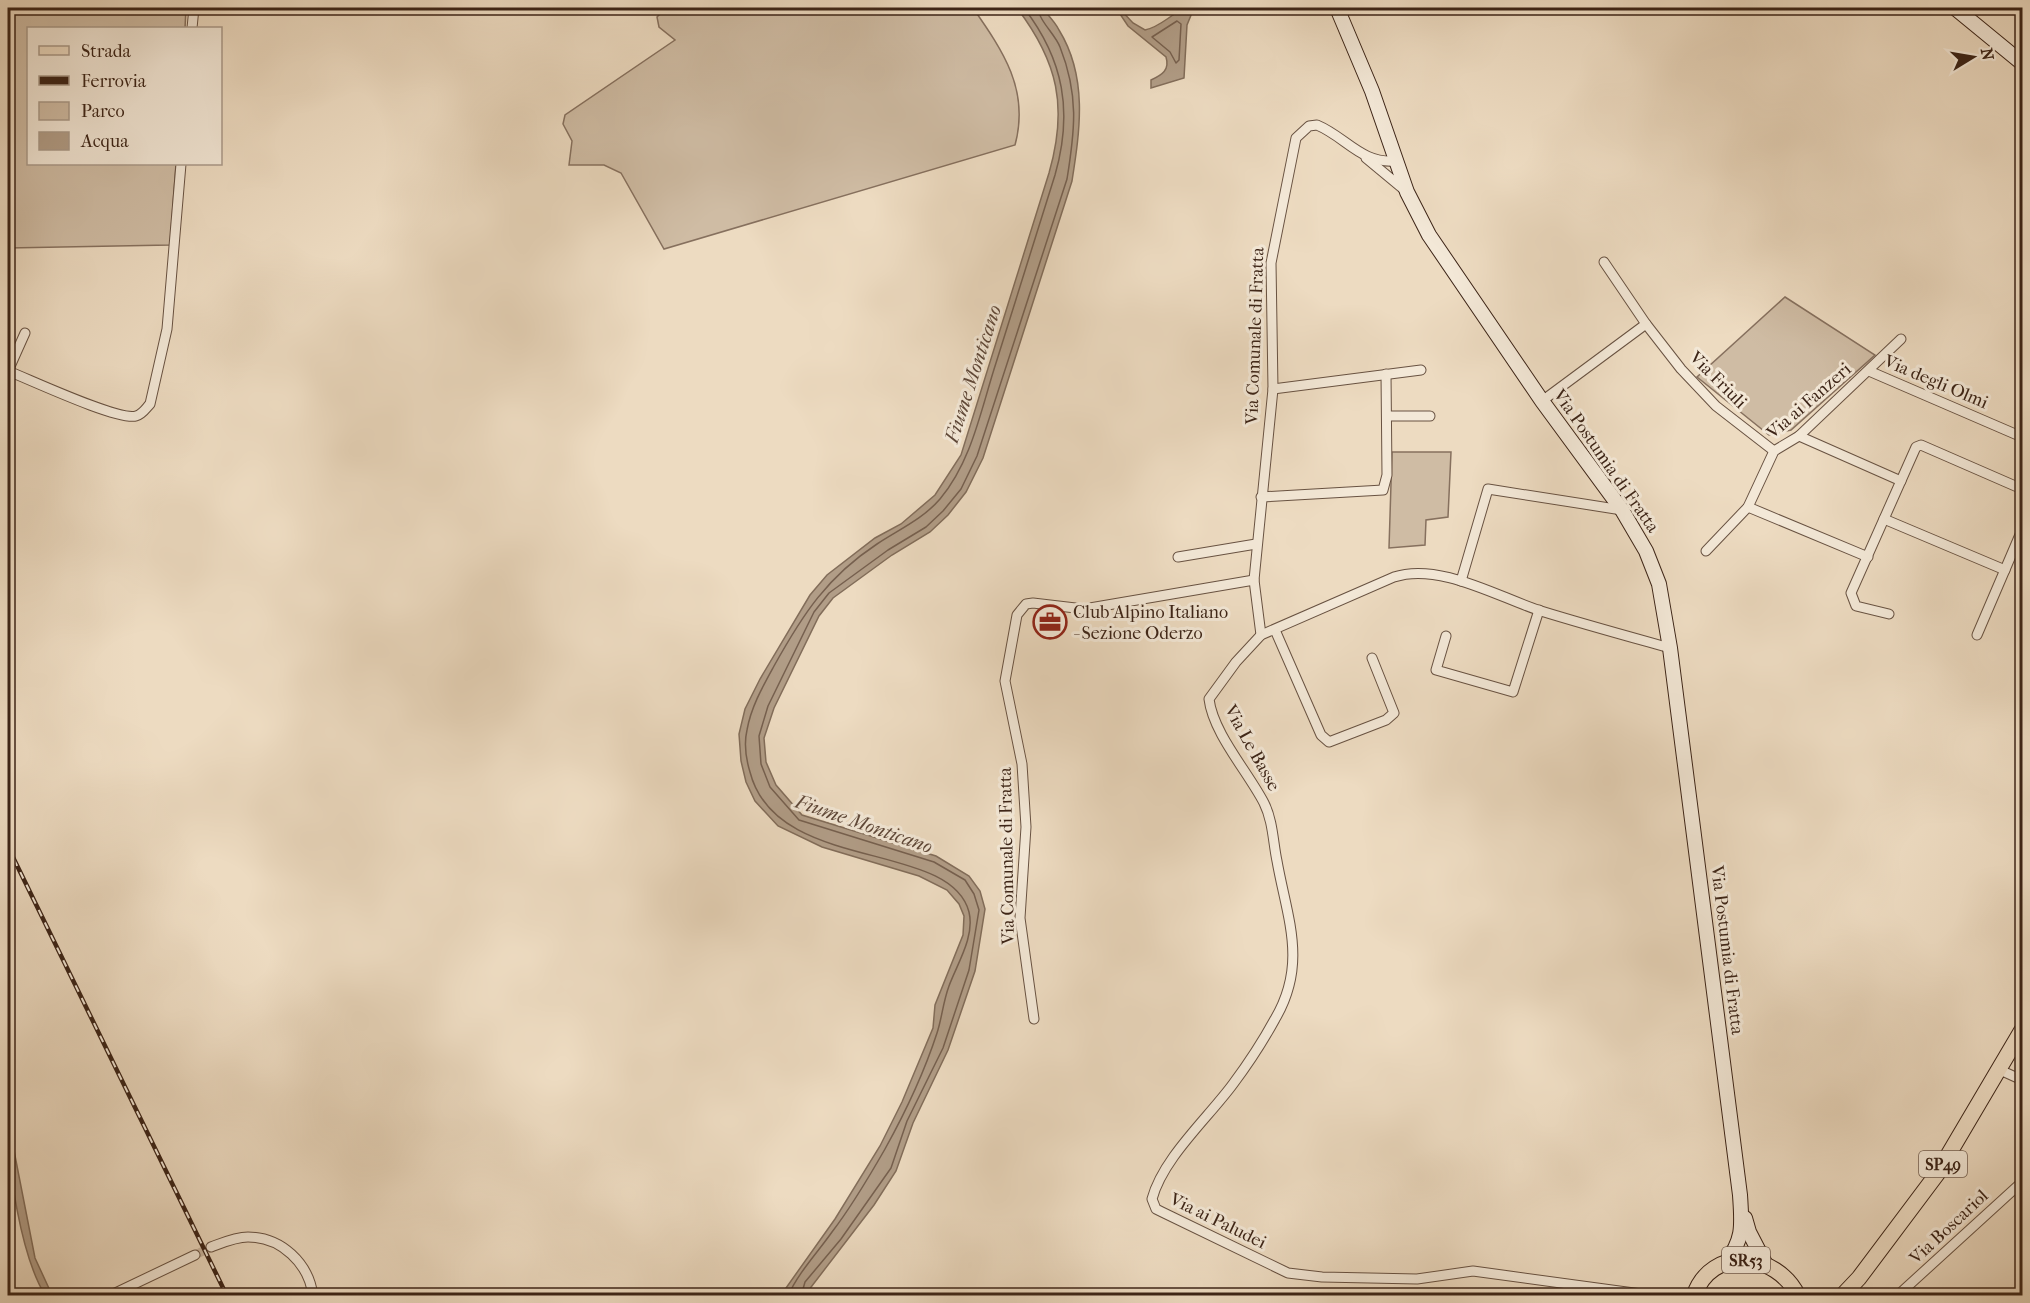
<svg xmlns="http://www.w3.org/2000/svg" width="2030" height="1303" viewBox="0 0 2030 1303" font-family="'IM FELL French Canon',serif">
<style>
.green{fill:#cfbca4;stroke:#86705e;stroke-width:1.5}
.water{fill:#b19d87;stroke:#826d5a;stroke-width:1.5}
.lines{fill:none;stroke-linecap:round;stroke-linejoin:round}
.shore{stroke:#76604f;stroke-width:1.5}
.minor-tunnel{stroke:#cab69f;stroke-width:9;stroke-dasharray:9 4.5;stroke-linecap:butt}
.minor-casing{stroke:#685242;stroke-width:11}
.secondary-casing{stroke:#3c2417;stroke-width:16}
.primary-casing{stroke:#3c2417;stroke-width:17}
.minor{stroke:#f3e8d7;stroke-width:9}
.secondary{stroke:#f3e8d7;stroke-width:14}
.primary{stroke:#eddbc1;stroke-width:15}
.rail-casing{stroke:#3c2417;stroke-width:4.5}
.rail{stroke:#f3e8d7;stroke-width:2;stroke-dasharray:7;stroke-linecap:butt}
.labels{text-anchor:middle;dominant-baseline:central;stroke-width:6;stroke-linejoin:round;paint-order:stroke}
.shield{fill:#f3e8d7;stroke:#735f51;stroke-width:1.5}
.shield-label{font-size:16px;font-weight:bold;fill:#3c2417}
.street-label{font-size:18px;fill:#3c2417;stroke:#f3e8d7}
.poi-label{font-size:18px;fill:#3c2417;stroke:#f3e8d7;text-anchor:start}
.water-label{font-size:20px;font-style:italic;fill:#5f4839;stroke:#f3e8d7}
</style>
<rect width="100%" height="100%" fill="#eddbc1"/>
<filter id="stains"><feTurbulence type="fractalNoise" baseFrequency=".00333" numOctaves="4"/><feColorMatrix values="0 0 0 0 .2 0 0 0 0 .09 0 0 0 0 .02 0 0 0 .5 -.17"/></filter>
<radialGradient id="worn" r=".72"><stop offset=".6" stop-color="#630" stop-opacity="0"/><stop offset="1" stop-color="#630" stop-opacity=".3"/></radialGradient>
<g class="green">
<path d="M8 8H186L185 28H28V164H176L170 245 8 248Z"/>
<path d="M666 8H973C1003 51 1030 90 1015 145L664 249 621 173 604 165H569L572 141 563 124 565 115 675 40 659 27 657 17Z"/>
<path d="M1785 297 1875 355 1791 430 1769 435 1697 377Z"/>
<path d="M1392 452H1451L1448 517 1426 520 1425 545 1389 548Z"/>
</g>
<g class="water">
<path d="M1017 8H1042C1048 15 1055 22 1059 30 1088 77 1080 130 1072 181L983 458 966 492 948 515 930 532 892 555 833 598 819 616 774 708 764 738 766 762 776 785 802 815 936 856 969 876 980 891 985 909 975 971 948 1050 913 1123 896 1171 874 1205 805 1295H781L835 1219 880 1146 902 1102 933 1028 935 1005 963 935 964 916 959 904 947 890 919 876 822 847 778 826 755 801 746 782 741 761 739 734 745 709 760 679 810 595 827 575 875 538 901 524 935 495 961 455 1049 173C1068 107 1058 62 1017 8Z"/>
<path d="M1116 8H1119L1133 23 1145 30C1165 26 1175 7 1194 8L1187 25 1184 78 1151 88V80C1162 75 1170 70 1166 57L1128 26Z"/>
<path d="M8 1120 35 1258 52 1295H45C21 1256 7 1166 8 1120Z"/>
</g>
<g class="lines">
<g class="shore">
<path d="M1177 21 1181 24 1179 60 1176 63 1170 52 1152 37Z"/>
<path d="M788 1296C798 1273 818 1252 832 1232 852 1206 869 1177 885 1149 905 1113 924 1073 937 1033 942 1018 943 1002 949 986 957 964 975 937 969 912 950 839 776 874 750 772 746 759 744 743 747 730 751 707 763 686 774 666 803 614 827 577 877 544 898 530 923 519 940 499 972 461 981 409 996 363 1016 300 1035 238 1055 175 1073 112 1064 60 1024 8"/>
<path d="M801 1296 805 1282 841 1239 891 1168 907 1121 943 1048 969 970 979 910 974 894 965 880 934 862 799 820 770 787 761 764 759 736 768 706 814 612 829 593 888 550 926 527 943 511 961 489 977 456 1067 179C1075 130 1079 95 1060 47 1055 34 1039 21 1038 8"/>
</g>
<path class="minor-tunnel" d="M195 1255 211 1247"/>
<defs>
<g id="minor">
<path d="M192 28 194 8"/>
<path d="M1366 158 1407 192"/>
<path d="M1604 262 1646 324"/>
<path d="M25 333 8 371C31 380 118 421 136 416 143 414 146 408 150 404L167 329 181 164"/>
<path d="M1869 371 2022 437"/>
<path d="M1273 389 1421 370"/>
<path d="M1542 401 1646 324 1681 369 1716 406 1774 451"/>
<path d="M1387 416H1430"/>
<path d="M1799 436 1901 481"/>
<path d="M1261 497 1383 490 1387 475 1386 374"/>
<path d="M1748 507 1868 557"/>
<path d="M1884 519 2005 570"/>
<path d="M1706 551 1748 507 1774 451 1799 436 1901 339"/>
<path d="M1178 557 1256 544"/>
<path d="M1461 581 1488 489 1622 510"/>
<path d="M1889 614 1856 606 1851 593 1916 447 1921 445 2022 489"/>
<path d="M1275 630 1321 735 1329 742 1386 720 1394 713 1372 658"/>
<path d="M1261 635 1254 580 1273 389 1271 263 1296 138 1309 126 1317 125C1346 137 1361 164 1396 161"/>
<path d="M1977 635 2022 530"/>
<path d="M1446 636 1436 670 1513 692 1539 610"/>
<path d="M1034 1019 1020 918 1026 827 1022 764 1005 681 1017 615 1026 604 1033 603 1084 609 1254 580"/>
<path d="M2000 1070 2022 1080"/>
<path d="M211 1247C222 1243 235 1237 248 1237 281 1237 309 1263 313 1296"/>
<path d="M109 1296 195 1255"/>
<path d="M1656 1296 1473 1271 1417 1279 1322 1277 1288 1273 1162 1212 1156 1209 1152 1199C1163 1158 1208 1118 1233 1084 1248 1064 1263 1041 1275 1019 1308 963 1287 918 1277 861 1273 842 1273 821 1264 803 1248 772 1213 733 1209 699L1236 662 1261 635 1394 577C1439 562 1498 597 1541 611 1583 624 1627 636 1670 648"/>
<path d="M1897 1296 2022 1182"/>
</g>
<g id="secondary">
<path d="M1337 8 1372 91 1407 192 1429 235 1542 401 1622 510 1646 551 1659 584 1670 648 1740 1195C1742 1226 1744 1238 1726 1263"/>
<path d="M1955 8 2022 63"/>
<path d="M1745 1218 1749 1232 1765 1263"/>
</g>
<g id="primary">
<path d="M1694 1296C1711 1245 1777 1252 1798 1296"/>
<path d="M1842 1296 1859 1278 1937 1174 2022 1030"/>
</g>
</defs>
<use href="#minor" class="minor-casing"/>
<use href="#secondary" class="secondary-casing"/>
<use href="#primary" class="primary-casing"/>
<use href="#minor" class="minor"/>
<use href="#secondary" class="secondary"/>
<use href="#primary" class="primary"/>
<defs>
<path id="rail" d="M8 847 227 1296"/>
</defs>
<use href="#rail" class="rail-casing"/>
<use href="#rail" class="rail"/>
</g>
<defs>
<symbol id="office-ring" viewBox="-11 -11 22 22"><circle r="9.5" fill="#f3e8d7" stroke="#8f2418" stroke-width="1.5"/><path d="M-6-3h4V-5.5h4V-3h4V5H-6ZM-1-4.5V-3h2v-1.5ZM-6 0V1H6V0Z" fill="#8f2418"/></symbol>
</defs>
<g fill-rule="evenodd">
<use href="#office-ring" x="1031" y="603" width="38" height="38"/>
</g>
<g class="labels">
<g class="shield">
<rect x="1919" y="1151" width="48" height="26" rx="4.5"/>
<rect x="1722" y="1247" width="48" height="26" rx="4.5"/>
</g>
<g class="shield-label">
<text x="1943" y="1164">SP49</text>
<text x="1746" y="1260">SR53</text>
</g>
<g class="street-label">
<text transform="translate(1255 336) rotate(-88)">Via Comunale di Fratta</text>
<text transform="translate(1718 380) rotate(45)">Via Friuli</text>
<text transform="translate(1936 382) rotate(23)">Via degli Olmi</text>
<text transform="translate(1809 401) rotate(-41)">Via ai Fanzeri</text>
<text transform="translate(1606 461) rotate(55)">Via Postumia di Fratta</text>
<text transform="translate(1252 748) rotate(61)">Via Le Basse</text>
<text transform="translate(1007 856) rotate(-91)">Via Comunale di Fratta</text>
<text transform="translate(1727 950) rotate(83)">Via Postumia di Fratta</text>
<text transform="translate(1218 1221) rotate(26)">Via ai Paludei</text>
<text transform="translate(1949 1227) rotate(-43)">Via Boscariol</text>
</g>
<g class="poi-label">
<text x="1073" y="612">Club Alpino Italiano<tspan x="1073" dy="21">- Sezione Oderzo</tspan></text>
</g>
<g class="water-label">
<text transform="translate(973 374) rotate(-72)">Fiume Monticano</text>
<text transform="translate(864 824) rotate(19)">Fiume Monticano</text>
</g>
</g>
<rect width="2030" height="1303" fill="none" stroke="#eddbc1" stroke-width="30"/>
<rect x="9" y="9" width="2012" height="1285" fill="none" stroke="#3c2417" stroke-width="3"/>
<rect x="15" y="15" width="2000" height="1273" fill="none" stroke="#3c2417" stroke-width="1.5"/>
<rect x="27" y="27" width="195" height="138" fill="#f3e8d7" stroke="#aa9a8a" stroke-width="1.5"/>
<rect x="39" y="46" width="30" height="9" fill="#eddbc1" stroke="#aa9a8a" stroke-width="1.5"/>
<text x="81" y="57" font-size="18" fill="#3c2417">Strada</text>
<rect x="39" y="76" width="30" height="9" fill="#3c2417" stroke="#aa9a8a" stroke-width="1.5"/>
<text x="81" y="87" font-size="18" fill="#3c2417">Ferrovia</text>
<rect x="39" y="102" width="30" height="18" fill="#cfbca4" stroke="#aa9a8a" stroke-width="1.5"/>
<text x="81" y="117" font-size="18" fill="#3c2417">Parco</text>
<rect x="39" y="132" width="30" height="18" fill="#b19d87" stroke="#aa9a8a" stroke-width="1.5"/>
<text x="81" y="147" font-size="18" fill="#3c2417">Acqua</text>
<g transform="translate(1973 57) rotate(79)" stroke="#f3e8d7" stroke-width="4.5" paint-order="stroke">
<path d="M0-4.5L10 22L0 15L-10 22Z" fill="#3c2417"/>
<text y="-9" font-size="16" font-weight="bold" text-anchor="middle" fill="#3c2417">N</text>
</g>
<rect width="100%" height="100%" filter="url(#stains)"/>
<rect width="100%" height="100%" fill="url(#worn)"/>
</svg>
